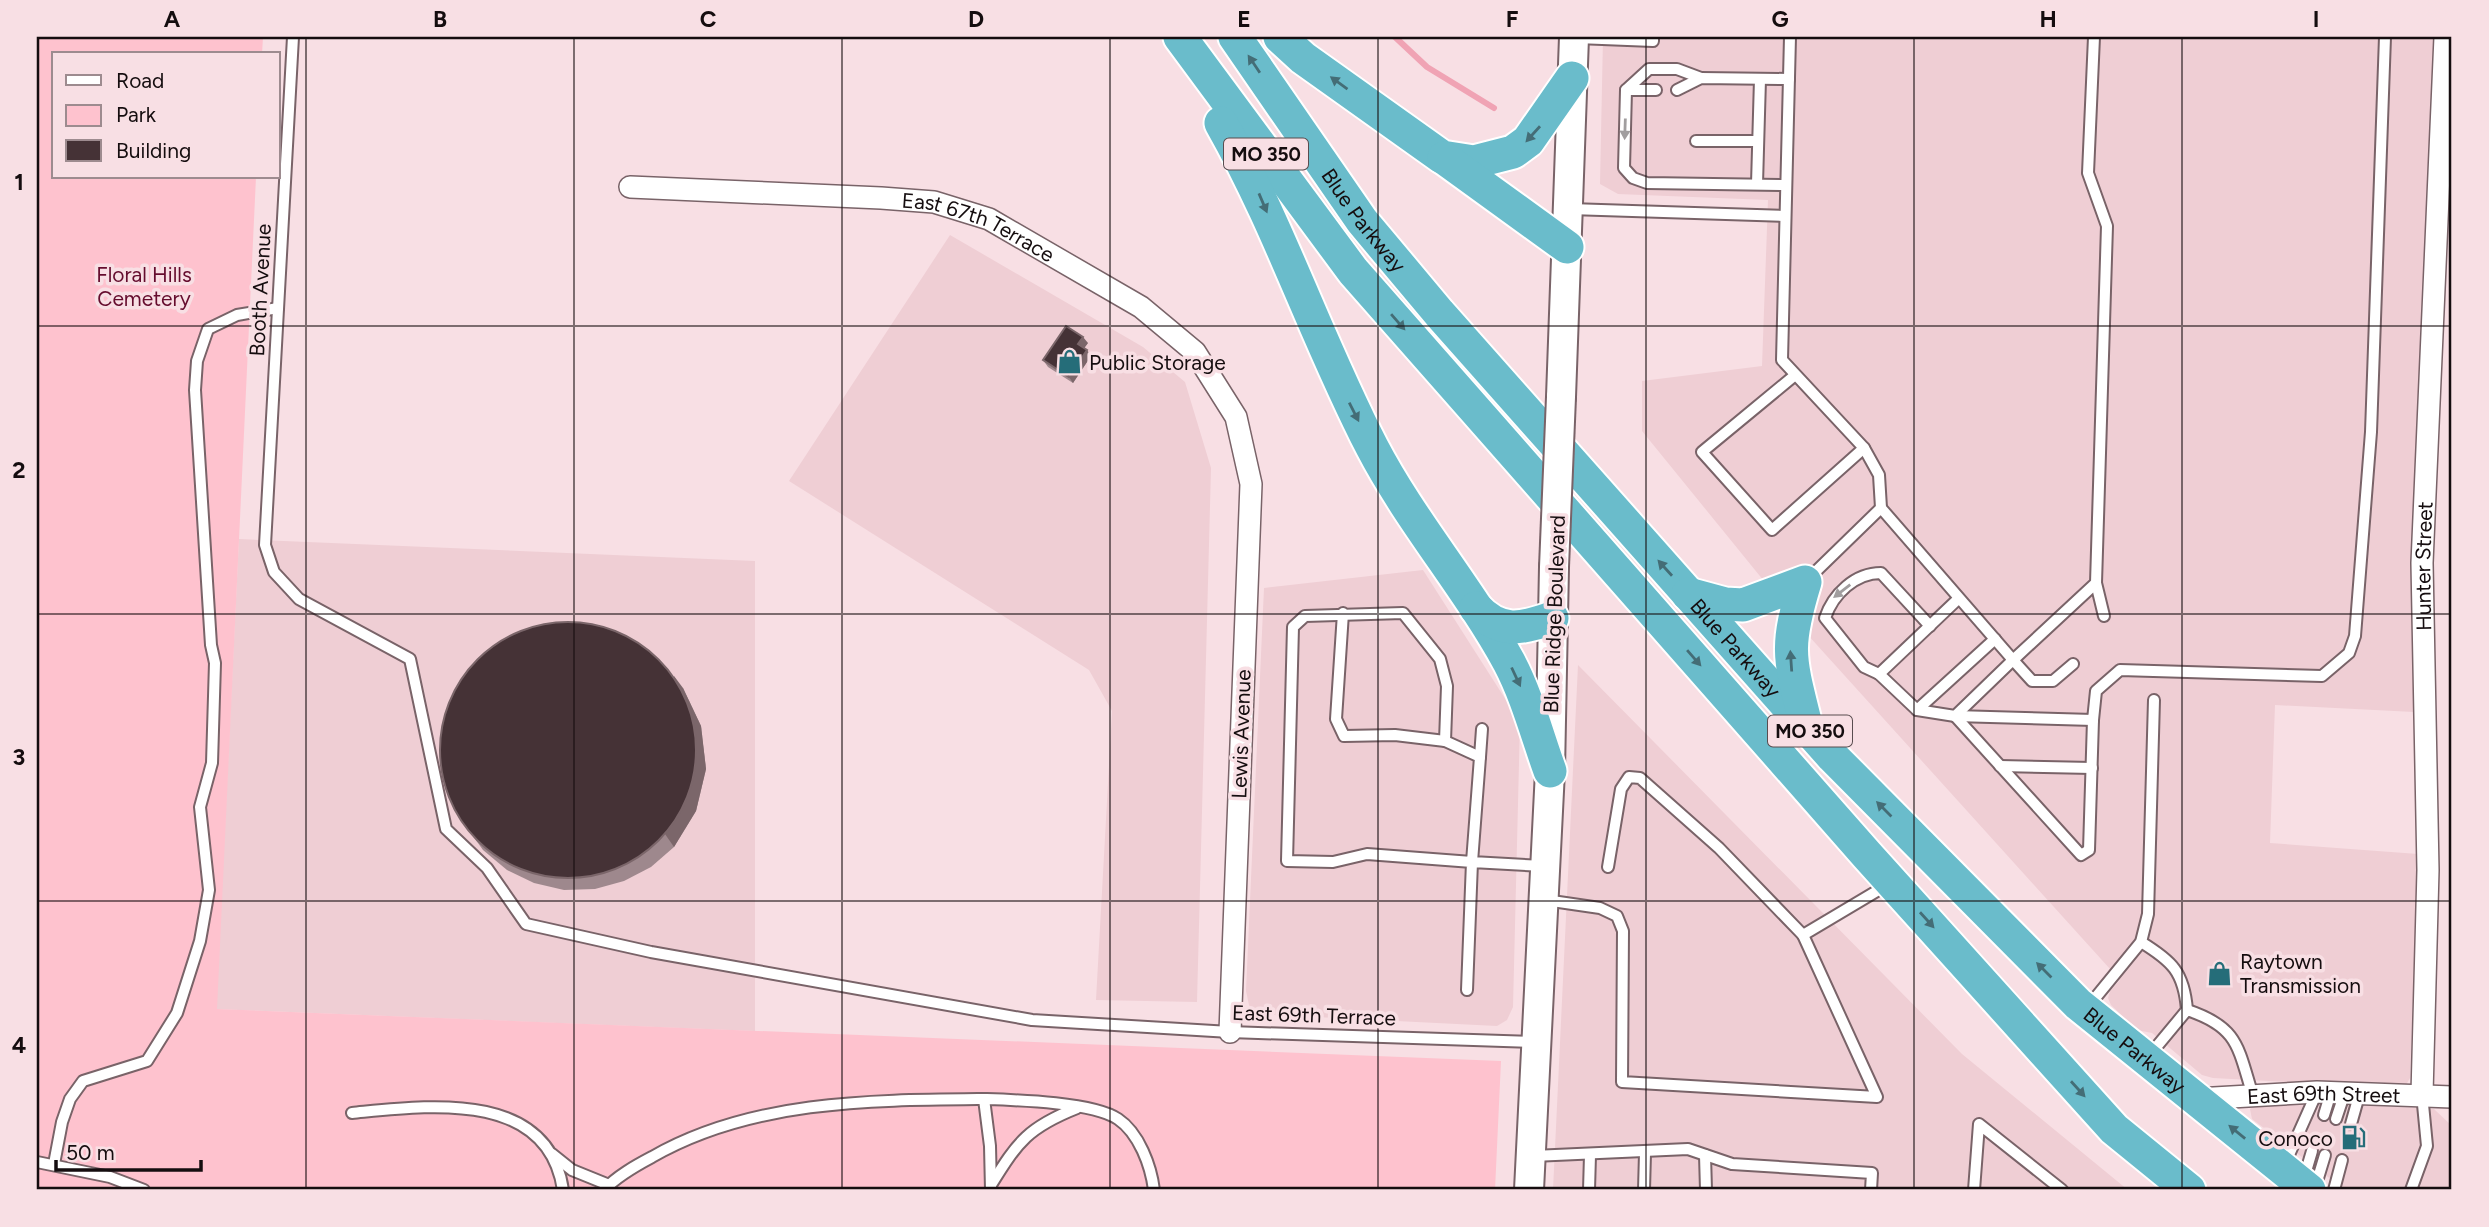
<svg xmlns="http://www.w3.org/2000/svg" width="2489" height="1227" viewBox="0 0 2489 1227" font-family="Figtree,sans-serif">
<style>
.built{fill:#efced4}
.green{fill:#fec2ce}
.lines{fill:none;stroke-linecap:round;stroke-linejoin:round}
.stream{stroke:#f0a3b4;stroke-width:6}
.service-casing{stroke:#796368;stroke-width:14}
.minor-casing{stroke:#796368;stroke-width:24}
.secondary-casing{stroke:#796368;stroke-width:32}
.trunk-casing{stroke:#fff;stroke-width:37}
.service{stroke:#fff;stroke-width:10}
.minor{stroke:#fff;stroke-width:21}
.secondary{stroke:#fff;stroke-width:28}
.trunk{stroke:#6abccb;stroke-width:33}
.secondary-bridge-casing{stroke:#796368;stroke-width:32;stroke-linecap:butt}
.secondary-bridge{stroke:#fff;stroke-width:28}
.wall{fill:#9e888d}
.shaded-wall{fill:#7b666a}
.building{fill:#453236;stroke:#7b666a;stroke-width:2}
.oneway{fill:#446d76}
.oneway2{fill:#a19e9f}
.grid{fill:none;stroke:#150d0f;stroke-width:2;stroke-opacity:0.55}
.labels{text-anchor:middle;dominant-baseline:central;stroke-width:7;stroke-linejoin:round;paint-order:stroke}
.shield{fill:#f8dfe4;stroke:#594c4f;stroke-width:2}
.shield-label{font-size:19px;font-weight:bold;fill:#150d0f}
.street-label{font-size:21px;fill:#150d0f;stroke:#f8dfe4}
.park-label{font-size:21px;fill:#650c2e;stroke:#f8dfe4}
.poi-label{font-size:21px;fill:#150d0f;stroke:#f8dfe4;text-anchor:start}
.neatline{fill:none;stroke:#150d0f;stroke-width:2.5}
.grid-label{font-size:23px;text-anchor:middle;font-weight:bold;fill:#150d0f}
</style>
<rect width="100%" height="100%" fill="#f8dfe4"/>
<g class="built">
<path d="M1603 37H2440L2414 712 2275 705 2270 843 2418 854 2410 1078 2406 1085 2395 1088 2213 1078 2202 1075 2152 1033 2137 1030 2111 1005 2108 998 2110 991 2120 980 1807 634 1642 431V381L1762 366 1768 200 1618 194 1600 184Z"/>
<path d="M950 235 1143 347 1185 382 1211 468 1197 1002 1096 1000 1112 711 1089 670 789 481Z"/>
<path d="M239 539 755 561V1031L216 1009Z"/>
<path d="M1423 570 1520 722 1513 1007 1507 1020 1497 1026 1255 1014 1249 1005 1246 991 1264 588Z"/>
<path d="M1578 665 1962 1054 2128 1190H1553Z"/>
<path d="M2261 1100 2434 1109 2452 1126V1190H2345L2252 1119 2250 1109Z"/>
</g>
<path class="green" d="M37 37H263L262 54H54V177H256L217 1009 1501 1061 1495 1190H37Z"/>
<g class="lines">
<path class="stream" d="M1395 37 1427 67 1494 108"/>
<defs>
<g id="service">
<path d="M293 37 265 545 274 572 299 599 410 659 446 829 487 868 526 924 651 952 1032 1020 1230 1032 1534 1042"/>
<path d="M1790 37 1782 360 1864 448 1879 475 1881 508"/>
<path d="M1577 38 1653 41V37"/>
<path d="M1626 90 1649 69H1677L1701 78"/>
<path d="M1656 90H1626L1624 168 1633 178 1647 183 1786 185"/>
<path d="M1677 90 1701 78 1789 79"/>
<path d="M1696 141H1758"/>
<path d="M1757 184 1760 79"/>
<path d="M1570 209 1785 216"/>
<path d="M1794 376 1702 452 1772 530 1864 448"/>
<path d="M1807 580 1881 508 2013 660 1955 716 1917 710 1879 674 1959 598"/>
<path d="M2096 583 2104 616"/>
<path d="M1343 613 1336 719 1344 736 1395 735 1445 741"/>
<path d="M2073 664 2053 681H2032L2013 660 2096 583 2107 226 2088 173 2094 37"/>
<path d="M1879 674 1864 667 1825 618C1833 594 1855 573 1881 573L1930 626"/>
<path d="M1917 710 1995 639"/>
<path d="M1955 716 2093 720 2096 691 2120 670 2322 676 2349 653 2355 636 2371 432 2385 37"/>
<path d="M1955 716 2081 855 2089 850 2093 720"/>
<path d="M1480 757 1482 729"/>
<path d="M2000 766 2092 768"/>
<path d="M1608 867 1621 789 1629 777 1640 778 1719 848 1803 935"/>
<path d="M1545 900 1600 908 1617 916 1623 931 1622 1082 1877 1097 1803 935 1887 885"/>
<path d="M2141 942C2172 961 2184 972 2187 1010"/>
<path d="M1467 990 1472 862 1367 854 1333 862 1287 861 1293 627 1305 616 1403 613 1440 659 1447 686 1445 741 1480 757 1472 862 1543 866"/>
<path d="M2087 1008 2141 942 2148 914 2154 700"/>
<path d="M2148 1057 2187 1010C2239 1027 2238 1048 2253 1096"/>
<path d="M352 1113C425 1106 548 1088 563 1190"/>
<path d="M2324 1115 2331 1092"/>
<path d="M2336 1119 2345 1092"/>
<path d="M2351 1124 2360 1092"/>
<path d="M552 1154 572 1170 609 1185"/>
<path d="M1705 1155 1706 1190"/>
<path d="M1533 1156 1688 1149 1732 1164 1872 1173 1871 1190"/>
<path d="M37 1162 110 1177 144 1190"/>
<path d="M54 1164 62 1122 70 1099 83 1081 147 1061 177 1013 200 941 209 890 200 807 212 763 215 663 211 645 195 390 197 361 208 329 237 315 278 308"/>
<path d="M2284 1166 2317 1092"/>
<path d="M2304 1178 2312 1151"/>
<path d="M991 1185C1018 1141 1029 1127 1077 1108"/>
<path d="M2315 1188 2325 1155"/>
<path d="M604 1190C617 1176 635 1166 652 1157 751 1100 872 1100 984 1099"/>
<path d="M991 1190 990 1146 984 1099C1015 1100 1093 1102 1118 1119 1139 1133 1151 1166 1154 1190"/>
<path d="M1589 1190 1590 1155"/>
<path d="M1644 1190 1645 1153"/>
<path d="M1974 1190 1979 1124 2062 1190"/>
<path d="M2334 1190 2342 1160"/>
<path d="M2411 1190 2427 1146 2422 1094"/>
</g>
<g id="minor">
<path id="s1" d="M630 187 881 198 934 202 989 219 1141 307 1195 352 1236 417 1251 484 1230 1032"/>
<path id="s2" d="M2422 1094 2428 870 2422 563 2445 37"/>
<path id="s3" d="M2196 1099 2317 1092 2452 1097"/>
</g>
<g id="secondary">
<path d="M1561 397 1574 37"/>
<path d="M1529 1190 1550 771 1554 567"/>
</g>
<g id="trunk">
<path d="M1180 37 1353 271 1867 855 2114 1129 2189 1190"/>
<path id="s4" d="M1235 37 1362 221 1439 313 1833 757 2078 1004 2309 1190"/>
<path d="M1280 37 1303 58 1442 157 1474 162 1513 152 1528 141 1572 78"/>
<path d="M1221 123C1280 227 1317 341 1372 447 1411 522 1468 587 1509 662 1527 696 1537 735 1550 771"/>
<path d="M1444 158 1567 247"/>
<path d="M1688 594 1725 604 1743 605 1805 582C1785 647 1789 657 1805 721"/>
<path d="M1476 608C1500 634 1522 629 1552 618"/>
</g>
</defs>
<use href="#service" class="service-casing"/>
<use href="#minor" class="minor-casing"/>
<use href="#secondary" class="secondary-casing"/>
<use href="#trunk" class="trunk-casing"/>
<use href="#service" class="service"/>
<use href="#minor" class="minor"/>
<use href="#secondary" class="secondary"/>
<use href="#trunk" class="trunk"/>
<defs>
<path id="secondary-bridge" d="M1554 567 1561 397"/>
</defs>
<use href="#secondary-bridge" class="secondary-bridge-casing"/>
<use href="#secondary-bridge" class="secondary-bridge"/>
</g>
<g class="wall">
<path d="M1088 343 1084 348 1091 356 1073 383 1048 367 1043 360Z"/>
<path d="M683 688 701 726 706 769 696 811 674 847 651 867 624 881 595 889 564 890 534 883 507 870 483 850 465 825Z"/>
</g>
<g class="shaded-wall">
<path d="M1083 337 1088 343 1082 351 1078 344Z"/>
<path d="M1087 350 1091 356 1073 383 1069 377Z"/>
<path d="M674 676 683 688 701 726 706 769 696 811 674 847 665 834Z"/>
</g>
<g class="building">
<path d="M1066 326 1083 337 1078 344 1087 350 1069 377 1043 360Z"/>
<circle cx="568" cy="750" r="128"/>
</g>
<defs><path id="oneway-solid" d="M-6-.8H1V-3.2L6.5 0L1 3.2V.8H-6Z" transform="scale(1.75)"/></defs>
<g class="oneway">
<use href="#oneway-solid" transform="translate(1254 64) rotate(-124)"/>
<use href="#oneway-solid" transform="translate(1339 83) rotate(-144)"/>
<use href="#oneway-solid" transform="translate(1533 134) rotate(132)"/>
<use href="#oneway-solid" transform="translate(1263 203) rotate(67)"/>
<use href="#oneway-solid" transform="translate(1398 322) rotate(49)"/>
<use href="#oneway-solid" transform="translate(1354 412) rotate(63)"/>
<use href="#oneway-solid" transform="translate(1665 568) rotate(-132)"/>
<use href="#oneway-solid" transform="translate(1694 658) rotate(49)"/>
<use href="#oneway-solid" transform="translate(1791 661) rotate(-94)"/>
<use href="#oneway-solid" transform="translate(1516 677) rotate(65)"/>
<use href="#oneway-solid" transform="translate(1884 809) rotate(-135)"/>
<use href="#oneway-solid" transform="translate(1927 920) rotate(48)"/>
<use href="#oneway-solid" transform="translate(2044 970) rotate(-135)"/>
<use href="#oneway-solid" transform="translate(2078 1089) rotate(48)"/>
<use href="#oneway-solid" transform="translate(2237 1132) rotate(-141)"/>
</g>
<g class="oneway2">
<use href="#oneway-solid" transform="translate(1625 129) rotate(92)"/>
<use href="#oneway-solid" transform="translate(1842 591) rotate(142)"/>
</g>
<path class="grid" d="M306 37V1190M574 37V1190M842 37V1190M1110 37V1190M1378 37V1190M1646 37V1190M1914 37V1190M2182 37V1190M37 326H2452M37 614H2452M37 901H2452"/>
<defs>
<symbol id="shop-bare" viewBox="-9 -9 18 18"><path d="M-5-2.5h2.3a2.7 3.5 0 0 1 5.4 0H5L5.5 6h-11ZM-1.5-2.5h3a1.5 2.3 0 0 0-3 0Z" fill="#256d79" stroke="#f8dfe4" stroke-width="2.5" paint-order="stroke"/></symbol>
<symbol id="fuel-bare" viewBox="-9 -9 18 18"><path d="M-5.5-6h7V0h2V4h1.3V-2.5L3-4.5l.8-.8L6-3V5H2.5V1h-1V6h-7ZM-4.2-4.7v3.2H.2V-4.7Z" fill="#256d79" stroke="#f8dfe4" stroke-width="2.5" paint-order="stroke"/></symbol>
</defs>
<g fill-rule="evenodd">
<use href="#shop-bare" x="1052" y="344" width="35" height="35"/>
<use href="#shop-bare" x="2202" y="956" width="35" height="35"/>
<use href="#fuel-bare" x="2336" y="1120" width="35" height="35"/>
</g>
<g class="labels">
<g class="shield">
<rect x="1224" y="138.5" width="84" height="31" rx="5"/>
<rect x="1768" y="715.5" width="84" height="31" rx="5"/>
</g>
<g class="shield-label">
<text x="1266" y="154">MO 350</text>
<text x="1810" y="731">MO 350</text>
</g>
<g class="street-label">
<text stroke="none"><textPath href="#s4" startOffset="224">Blue Parkway</textPath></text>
<text stroke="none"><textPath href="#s1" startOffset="354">East 67th Terrace</textPath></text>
<text transform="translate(260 290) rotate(-87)">Booth Avenue</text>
<text stroke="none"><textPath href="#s2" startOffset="528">Hunter Street</textPath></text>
<text transform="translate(1554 614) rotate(-88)">Blue Ridge Boulevard</text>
<text stroke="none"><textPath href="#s4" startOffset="791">Blue Parkway</textPath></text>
<text transform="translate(1241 734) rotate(-88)">Lewis Avenue</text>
<text transform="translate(1314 1015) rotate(2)">East 69th Terrace</text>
<text stroke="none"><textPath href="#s4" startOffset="1358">Blue Parkway</textPath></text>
<text stroke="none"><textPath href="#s3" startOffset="128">East 69th Street</textPath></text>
</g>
<g class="park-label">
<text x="144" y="274">Floral Hills<tspan x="144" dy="24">Cemetery</tspan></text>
</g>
<g class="poi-label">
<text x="1089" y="362">Public Storage</text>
<text x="2240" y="961">Raytown<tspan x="2240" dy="24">Transmission</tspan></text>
<text x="2333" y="1138" text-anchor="end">Conoco</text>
</g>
</g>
<rect width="2489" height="1227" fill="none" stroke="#f8dfe4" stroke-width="77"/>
<rect x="52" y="52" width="228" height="126" fill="#f8dfe4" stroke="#9d8b8f" stroke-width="2"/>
<rect x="66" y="75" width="35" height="10" fill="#ffffff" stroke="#9d8b8f" stroke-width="2"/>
<text x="116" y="88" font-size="21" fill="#150d0f">Road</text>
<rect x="66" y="105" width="35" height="21" fill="#fec2ce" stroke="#9d8b8f" stroke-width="2"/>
<text x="116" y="122" font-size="21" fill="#150d0f">Park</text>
<rect x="66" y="140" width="35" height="21" fill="#453236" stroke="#9d8b8f" stroke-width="2"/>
<text x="116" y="158" font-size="21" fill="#150d0f">Building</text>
<path d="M56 1160v10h145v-10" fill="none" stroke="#150d0f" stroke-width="3.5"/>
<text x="66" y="1160" font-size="21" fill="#150d0f" stroke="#f8dfe4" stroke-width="5" paint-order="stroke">50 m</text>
<rect x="38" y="38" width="2412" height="1150" class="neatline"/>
<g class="grid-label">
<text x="172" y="27">A</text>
<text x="440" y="27">B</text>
<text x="708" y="27">C</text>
<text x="976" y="27">D</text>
<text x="1244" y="27">E</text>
<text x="1512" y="27">F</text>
<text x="1780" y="27">G</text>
<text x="2048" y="27">H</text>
<text x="2316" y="27">I</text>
<text x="19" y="190">1</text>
<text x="19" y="478">2</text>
<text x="19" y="765">3</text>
<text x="19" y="1053">4</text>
</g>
</svg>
